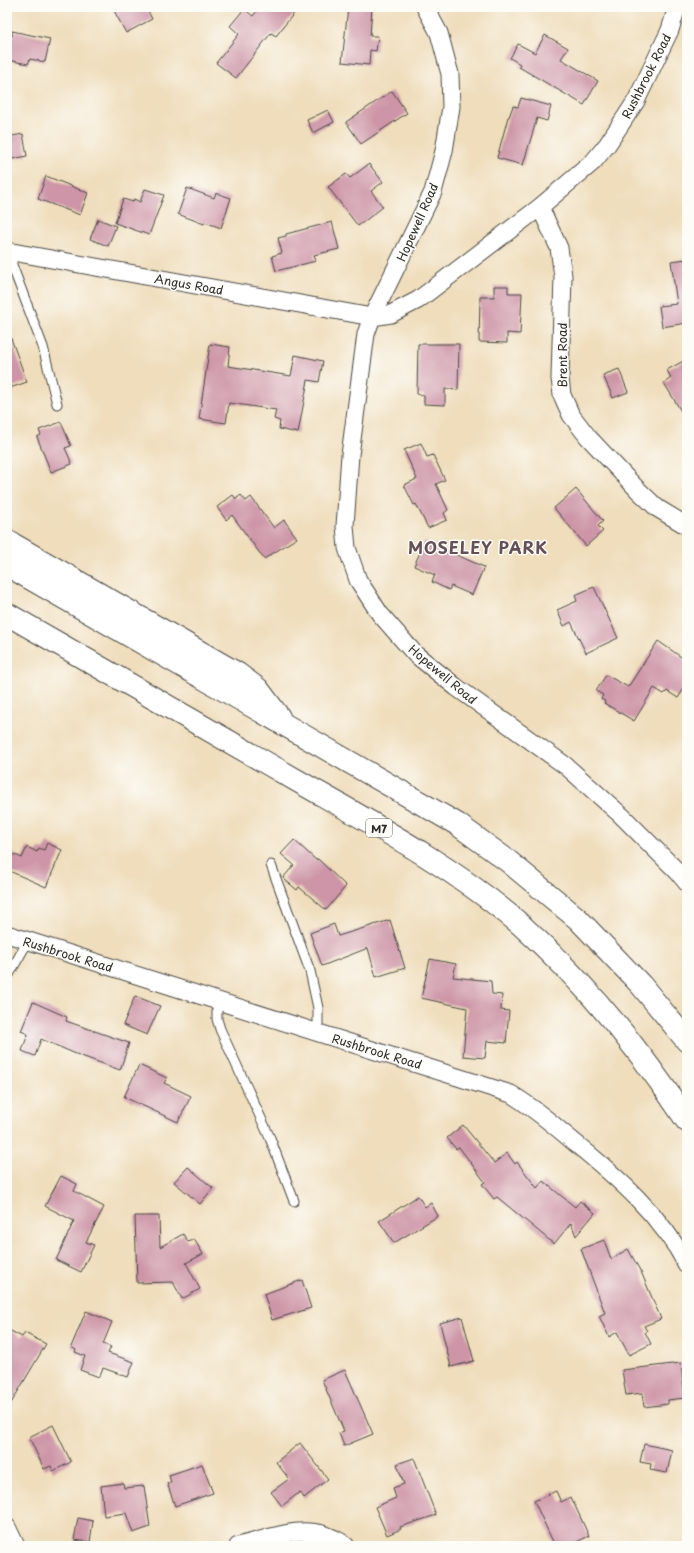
<svg xmlns="http://www.w3.org/2000/svg" width="694" height="1553" viewBox="0 0 694 1553" font-family="'Playpen Sans',sans-serif">
<style>
.building{fill:#cd95a7}
.lines{fill:none;stroke-linecap:round;stroke-linejoin:round}
.service-casing{stroke:#484641;stroke-width:11}
.minor-casing{stroke:#484641;stroke-width:19}
.motorway-casing{stroke:#484641;stroke-width:24}
.service{stroke:#fff;stroke-width:9}
.minor{stroke:#fff;stroke-width:17}
.motorway{stroke:#fff;stroke-width:22}
.labels{text-anchor:middle;dominant-baseline:central;stroke-width:3;stroke-linejoin:round;paint-order:stroke}
.shield{fill:#fdfcf7;stroke:#6a6a68;stroke-width:1}
.shield-label{font-size:11px;font-weight:bold;fill:#2b2b2b}
.street-label{font-size:12px;fill:#2b2b2b;stroke:#fdfcf7}
.district-label{font-size:16px;font-weight:bold;letter-spacing:1px;fill:#645056;stroke:#fdfcf7}
</style>
<rect width="100%" height="100%" fill="#fdfcf7"/>
<filter id="ink" filterUnits="userSpaceOnUse"><feTurbulence type="fractalNoise" baseFrequency=".025" numOctaves="2"/><feDisplacementMap in="SourceGraphic" scale="8" xChannelSelector="R" yChannelSelector="G"/><feConvolveMatrix kernelMatrix="1 2 1 2 8 2 1 2 1" color-interpolation-filters="sRGB"/></filter>
<filter id="wash" filterUnits="userSpaceOnUse"><feTurbulence type="fractalNoise" baseFrequency=".012" numOctaves="4" result="noise"/><feDisplacementMap in="SourceGraphic" scale="16" xChannelSelector="R" yChannelSelector="G"/><feGaussianBlur stdDeviation="0.9" result="paint"/><feColorMatrix in="noise" values="0 0 0 0 0 0 0 0 0 0 0 0 0 0 0 0 0 1.4 0 .05"/><feComposite in="paint" operator="in"/></filter>
<g filter="url(#wash)">
<rect width="100%" height="100%" fill="#efddbb"/>
<g id="blocks">
<g class="building">
<path d="M112 7H146L152 19 126 33Z"/>
<path d="M260 7H299L276 36 271 33 236 78 216 63 239 34 230 26 244 9 253 16Z"/>
<path d="M348 7H372L370 36H378L376 51 370 50 369 65 342 62Z"/>
<path d="M12 31 50 39 45 62 30 59 28 64 7 60V35L12 36Z"/>
<path d="M545 35 568 48 561 59 598 81 584 105 519 67 520 64 510 58 518 44 535 53Z"/>
<path d="M392 91 407 113 361 144 346 122Z"/>
<path d="M521 98 551 106 547 121 537 118 523 165 497 158 508 117H509L513 106 518 107Z"/>
<path d="M328 110 334 122 313 133 307 120Z"/>
<path d="M23 134 27 156 7 160V137Z"/>
<path d="M369 164 383 182 371 191 383 207 358 226 328 187 346 174 350 178Z"/>
<path d="M46 176 88 193 80 215 38 199Z"/>
<path d="M187 188 214 198 216 193 231 198 221 228 205 222 204 224 178 214Z"/>
<path d="M145 189 164 195 149 235 115 223 123 199 133 202 134 199 140 202Z"/>
<path d="M98 219 116 226 108 246 90 239Z"/>
<path d="M332 222 339 249 314 255 316 261 276 271 272 256 282 253 278 238 286 236V234Z"/>
<path d="M687 259V323L662 327 659 306 677 304 671 261Z"/>
<path d="M494 286H508V293H522L520 334 507 333V343L479 342 480 297H494Z"/>
<path d="M7 333H9L27 382 7 389Z"/>
<path d="M210 344 230 347 228 366 291 376 295 355 323 361 319 382 308 380 298 433 279 429 280 421 274 419 276 410 229 403 226 423 199 419Z"/>
<path d="M418 344H459L458 390 445 389V405L424 404V395L417 394Z"/>
<path d="M687 359V421L664 383 671 378 667 370Z"/>
<path d="M619 369 628 392 613 398 603 375Z"/>
<path d="M61 422 71 446 65 448 72 464 51 472 37 437 41 435 39 430Z"/>
<path d="M421 443 427 457 433 455 445 480 436 484 448 510 444 513 447 520 428 528 416 504 414 505 404 485 417 479 404 450Z"/>
<path d="M576 489 603 521 598 526 603 531 586 546 554 508Z"/>
<path d="M233 495 236 499 241 495 246 501 251 497 274 528 284 520 297 538 264 559 232 515 226 520 217 507Z"/>
<path d="M425 541 484 567 472 595 451 586 449 590 432 582 435 575 414 566Z"/>
<path d="M594 587 618 638 586 653 571 622 564 626 557 610 577 601 575 595Z"/>
<path d="M658 641 687 661V684L678 698 667 691 664 694 654 688 634 721 604 703 605 701 601 699 603 695 596 691 606 675 628 687Z"/>
<path d="M294 840 316 860 318 859 346 886 326 910 299 887 297 890 283 878 294 865 281 854Z"/>
<path d="M47 843 62 850 46 887 7 870V863L11 853 22 858 27 847 37 852 39 848 44 850Z"/>
<path d="M390 920 405 968 376 977 368 948 322 966 310 933 334 924 338 936Z"/>
<path d="M430 959 456 964 453 977 491 981 492 994 502 995 501 1010 509 1011 506 1043 487 1041 485 1058 463 1056 467 1008 421 998Z"/>
<path d="M135 996 160 1006 147 1035 123 1025Z"/>
<path d="M33 1002 67 1017 66 1021 129 1043 120 1070 76 1054 41 1039 35 1056 22 1051 28 1034 21 1031Z"/>
<path d="M139 1065 167 1078 164 1083 191 1096 178 1122 124 1097Z"/>
<path d="M463 1125 494 1163 507 1153 515 1164 517 1162 537 1188 543 1181 575 1207 580 1201 595 1213 576 1236 571 1223 554 1244 497 1197 494 1199 482 1184 485 1182 459 1147 456 1149 447 1138Z"/>
<path d="M188 1167 213 1188 200 1204 174 1182Z"/>
<path d="M61 1176 77 1184 74 1191 104 1207 86 1242 94 1245 81 1272 56 1260 74 1221 45 1206Z"/>
<path d="M418 1196 425 1207 431 1203 438 1216 394 1243 379 1221Z"/>
<path d="M135 1216H159L160 1247 183 1234 188 1242 194 1239 203 1254 186 1263 200 1289 182 1299 173 1282 137 1283Z"/>
<path d="M604 1240 611 1259 628 1249 642 1274 661 1319 644 1326 647 1331 645 1332 651 1344 629 1355 617 1332 609 1337 599 1316 605 1313 581 1249Z"/>
<path d="M302 1280 311 1308 272 1320 264 1294Z"/>
<path d="M86 1311 112 1322 103 1344 111 1347 108 1353 134 1362 128 1377 103 1368 99 1377 80 1370 85 1356 75 1352 76 1350 71 1347Z"/>
<path d="M462 1317 474 1361 451 1367 440 1323Z"/>
<path d="M7 1329 22 1337 25 1333 46 1344 7 1410Z"/>
<path d="M681 1363 685 1398 668 1400V1404L644 1407 642 1393 626 1395 622 1370Z"/>
<path d="M345 1370 373 1434 344 1446 339 1433 344 1431 322 1380Z"/>
<path d="M53 1425 71 1462 53 1471 51 1466 44 1469 29 1437Z"/>
<path d="M300 1443 328 1479 304 1498 300 1492 282 1506 271 1492 289 1479 276 1462Z"/>
<path d="M644 1444 672 1450 667 1473 650 1470 651 1464 640 1462Z"/>
<path d="M414 1458 436 1515 400 1527 401 1529 387 1535 375 1507 396 1498 393 1488 404 1484 397 1464Z"/>
<path d="M202 1464 213 1493 175 1506 167 1483H171L169 1475Z"/>
<path d="M123 1483 124 1488 144 1486 150 1527 133 1533 126 1513 104 1516 101 1486Z"/>
<path d="M556 1491 561 1502 571 1497 589 1536 568 1546H555L534 1501Z"/>
<path d="M78 1518 93 1521 90 1542 74 1540Z"/>
</g>
</g>
</g>
<g filter="url(#ink)">
<use href="#blocks" fill-opacity="0" stroke="#484641" stroke-width="1"/>
<g class="lines">
<defs>
<g id="service">
<path d="M12 252V265L43 347 57 404"/>
<path d="M271 865 310 971 318 1008V1033"/>
<path d="M7 978 28 941"/>
<path d="M217 1002V1019L220 1029 270 1138 294 1201"/>
</g>
<g id="minor">
<path d="M425 7 439 33 450 74 451 107 444 151 433 192 372 317 366 334 350 455 345 526 347 548 358 580 380 614 415 654 456 687 566 766 622 816 678 872 687 883"/>
<path d="M540 207 559 248 563 276 560 378 562 395 571 415 588 437 637 489 657 508 687 526"/>
<path d="M7 251 372 317 391 314 418 300 540 207 593 162 607 145 636 101 670 30 677 7"/>
<path d="M7 934 511 1094C534 1108 554 1125 574 1142 617 1177 661 1215 687 1265"/>
<path d="M7 1527 16 1546"/>
<path d="M238 1546C268 1539 303 1523 333 1538 337 1540 342 1542 346 1546"/>
</g>
<g id="motorway">
<path d="M7 541 238 674 258 689 279 717"/>
<path d="M7 565 457 824 508 861 578 919 641 985 687 1041"/>
<path d="M7 614C106 671 204 727 303 784 377 826 455 868 520 924 585 982 639 1048 687 1121"/>
</g>
</defs>
<use href="#service" class="service-casing"/>
<use href="#minor" class="minor-casing"/>
<use href="#motorway" class="motorway-casing"/>
<use href="#service" class="service"/>
<use href="#minor" class="minor"/>
<use href="#motorway" class="motorway"/>
</g>
</g>
<g class="labels">
<rect class="shield" x="366" y="819" width="26" height="18" rx="3"/>
<g class="shield-label">
<text x="379" y="828">M7</text>
</g>
<g class="street-label">
<text transform="translate(646 76) rotate(-63)">Rushbrook Road</text>
<text transform="translate(417 222) rotate(-66)">Hopewell Road</text>
<text transform="translate(189 284) rotate(10)">Angus Road</text>
<text transform="translate(562 355) rotate(-90)">Brent Road</text>
<text transform="translate(443 674) rotate(40)">Hopewell Road</text>
<text transform="translate(68 954) rotate(17)">Rushbrook Road</text>
<text transform="translate(377 1051) rotate(17)">Rushbrook Road</text>
</g>
<g class="district-label">
<text x="478" y="547">MOSELEY PARK</text>
</g>
</g>
<rect width="694" height="1553" fill="none" stroke="#fdfcf7" stroke-width="24"/>
</svg>
